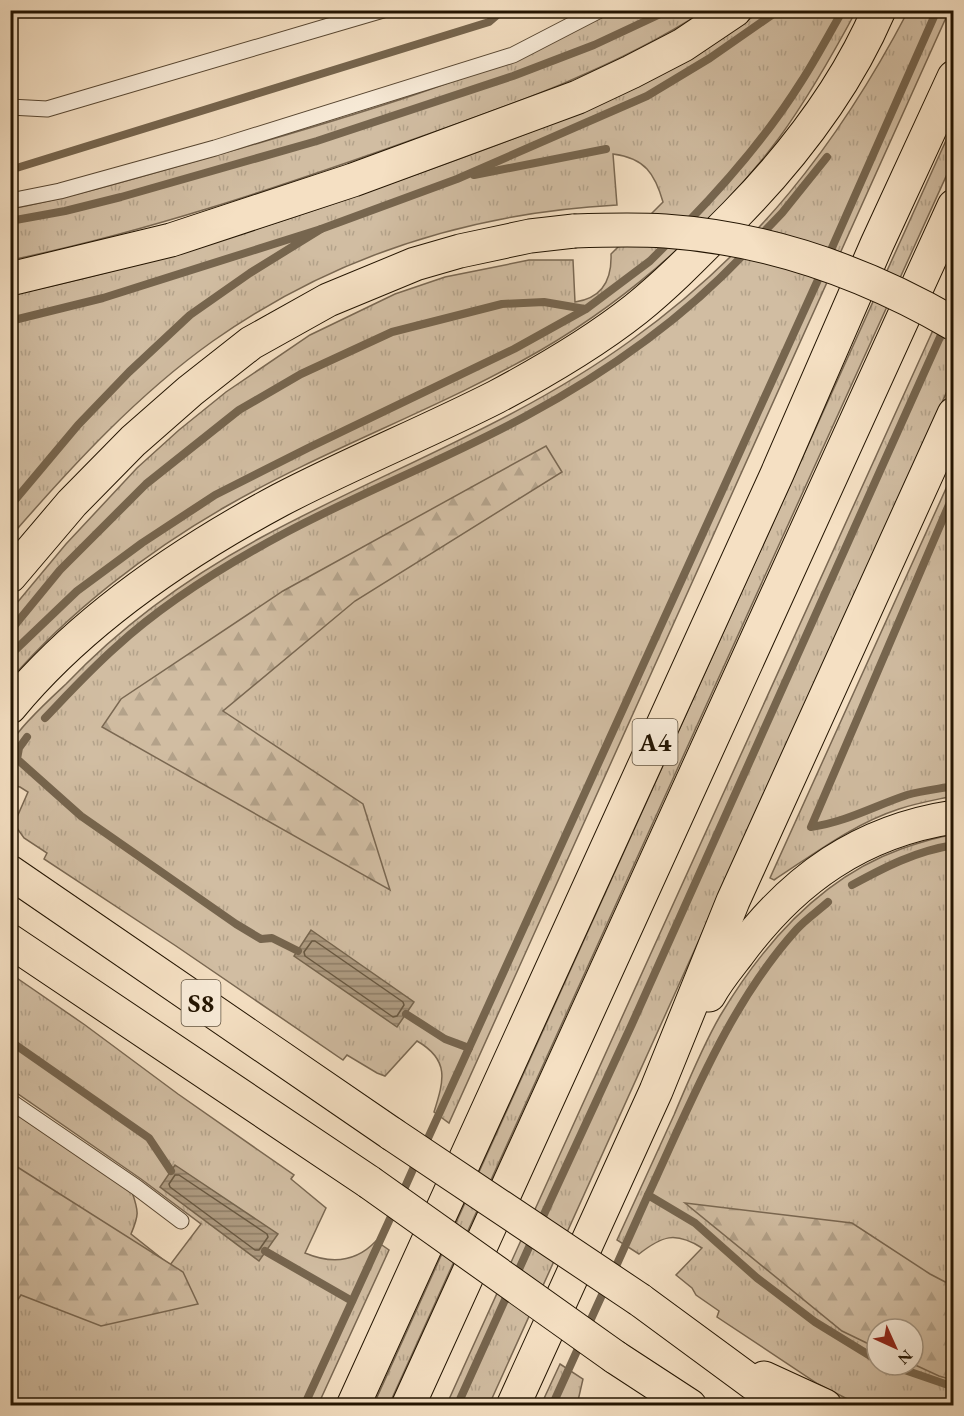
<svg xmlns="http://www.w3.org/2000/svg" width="964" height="1416" viewBox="0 0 964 1416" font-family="'EB Garamond',serif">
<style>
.grass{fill:url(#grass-tufts);stroke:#7a6852;stroke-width:1.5;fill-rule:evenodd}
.forest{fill:url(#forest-firs);stroke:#7a6852;stroke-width:1.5}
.water{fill:url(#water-rules);stroke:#76654e;stroke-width:1.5}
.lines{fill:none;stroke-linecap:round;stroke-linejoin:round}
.shore{stroke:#685841;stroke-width:1.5}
.stream{stroke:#76654e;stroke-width:8}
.service-casing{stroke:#584732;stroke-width:17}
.motorway-casing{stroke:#231401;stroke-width:35}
.service{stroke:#f8ebd8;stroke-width:15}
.motorway{stroke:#f5e0c3;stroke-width:33}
.motorway-bridge-casing{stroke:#231401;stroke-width:35;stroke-linecap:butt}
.motorway-bridge{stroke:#f5e0c3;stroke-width:33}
.labels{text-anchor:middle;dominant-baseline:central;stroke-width:4.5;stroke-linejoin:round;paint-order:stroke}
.shield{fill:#f8ebd8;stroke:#635442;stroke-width:1.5}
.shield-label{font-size:26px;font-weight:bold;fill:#231401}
</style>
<defs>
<pattern id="grass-tufts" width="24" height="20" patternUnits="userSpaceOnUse" patternTransform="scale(1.5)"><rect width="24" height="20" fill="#d1bda2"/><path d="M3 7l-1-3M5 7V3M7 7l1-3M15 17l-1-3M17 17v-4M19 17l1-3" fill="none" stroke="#b3a28a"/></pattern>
<pattern id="forest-firs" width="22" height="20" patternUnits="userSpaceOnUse" patternTransform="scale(1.5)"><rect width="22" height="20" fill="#d1bda2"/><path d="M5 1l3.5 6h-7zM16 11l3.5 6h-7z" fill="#b3a28a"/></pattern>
<pattern id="water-rules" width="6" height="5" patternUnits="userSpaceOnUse" patternTransform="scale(1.5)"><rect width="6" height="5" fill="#ae9b81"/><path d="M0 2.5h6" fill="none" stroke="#8d7d67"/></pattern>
</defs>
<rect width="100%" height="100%" fill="#f5e0c3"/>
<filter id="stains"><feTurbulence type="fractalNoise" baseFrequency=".00333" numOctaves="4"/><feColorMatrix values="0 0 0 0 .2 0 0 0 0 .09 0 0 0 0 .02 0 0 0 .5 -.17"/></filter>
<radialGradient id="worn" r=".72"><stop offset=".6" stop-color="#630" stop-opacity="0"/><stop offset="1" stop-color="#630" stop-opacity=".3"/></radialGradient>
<g class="grass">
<path d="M611 11H704C613 70 508 106 406 142 276 188 146 232 11 260V209C88 194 163 170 238 149 366 112 495 74 611 11Z"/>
<path d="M761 11H856C833 54 808 98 779 138 716 222 632 297 541 350 439 409 327 448 225 507 147 552 70 611 11 679V610L66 544 137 468 179 430 226 392 310 335 395 294 445 277 490 268 529 260H573L575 302C602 298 612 280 611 254L663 202C655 174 645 158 613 154L617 205C469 213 335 255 213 341 137 395 72 466 11 536V295C145 267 276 225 406 178 532 133 652 90 761 11Z"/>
<path d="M908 11H949L449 1123 434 1112C444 1080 450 1060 417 1041L385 1076 377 1073 347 1055 343 1060 176 946 44 859 47 853 24 838 14 824 28 792 20 787 11 785C11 775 8 751 12 742 19 727 52 697 66 684 122 625 190 576 262 537 384 471 517 423 630 341 754 252 838 145 908 11Z"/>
<path d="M953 125V161L389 1405 373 1406Z"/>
<path d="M953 286V378L489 1405 446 1406Z"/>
<path d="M953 473V796C935 800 917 803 899 809 853 824 814 854 774 880L770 878Z"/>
<path d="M953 835V1405H859L818 1384 717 1317 719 1311 696 1295 692 1288 676 1275 702 1248C675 1231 662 1236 639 1254L617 1240C636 1198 655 1157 674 1115 688 1082 702 1047 720 1016 763 944 820 878 901 849 918 843 935 837 953 835ZM877 1329H913V1365H877Z"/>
<path d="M11 974 85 1025 178 1094 294 1175 291 1179 326 1208 305 1253C331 1264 356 1262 376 1241L389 1250 318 1405H11L10 1110 132 1192C139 1212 139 1215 131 1234L170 1265 201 1224 141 1179 11 1089Z"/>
<path d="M560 1364 583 1379 577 1405H541Z"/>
</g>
<g class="forest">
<path d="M546 446 562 472 355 601 223 711 363 804 390 890 102 727 121 699 283 591Z"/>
<path d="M11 1163 183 1272 198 1304 101 1326 21 1295 11 1310Z"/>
<path d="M685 1203 852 1223 930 1274 953 1286V1380L939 1376 913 1364V1329H877V1348L842 1331Z"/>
</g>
<g class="water">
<path d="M311 930 414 1002 397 1027 294 956Z"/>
<path d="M175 1165 278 1234 259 1261 160 1187Z"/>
</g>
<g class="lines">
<g class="shore">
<path d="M312 941H315L403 1002 404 1005 397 1016 393 1017 305 956 304 952Z"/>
<path d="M175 1175H179L267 1234 268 1237 259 1250H255L170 1187 169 1184Z"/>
</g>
<g class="stream">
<path d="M10 170 489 22 503 10"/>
<path d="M474 175 606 149"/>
<path d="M10 221 65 211 121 197 317 141 513 76 594 45 669 10"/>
<path d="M686 224C728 181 769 133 801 82 816 59 829 34 843 10"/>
<path d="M321 229 457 179 647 96 710 58 779 10"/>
<path d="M759 237 782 213 827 157"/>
<path d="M827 259 937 10"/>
<path d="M10 321 103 298 321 229 250 273 190 315 129 372 78 425 10 506"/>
<path d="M954 493 811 827C846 822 874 806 907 795 921 791 938 789 954 786"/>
<path d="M10 631 60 570 146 484 239 410 301 374 392 332 502 304 544 302 585 309"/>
<path d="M10 655 77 591 142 543 215 495 308 448 514 349 586 309 650 261 671 240"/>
<path d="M45 718C68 694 91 669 116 647 164 603 227 564 285 533 364 491 447 459 526 416 606 373 684 318 747 251"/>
<path d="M27 737 19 748 17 759 81 816 236 924 261 939 272 938 298 951"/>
<path d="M852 885C885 867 916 851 954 845"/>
<path d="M406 1014 445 1039 469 1048"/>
<path d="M10 1041 149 1138 171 1171"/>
<path d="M424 1147 822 271"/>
<path d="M648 1195C690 1105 729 1004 797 929 806 919 818 911 828 902"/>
<path d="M401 1196 418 1158"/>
<path d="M539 1225 632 1024 945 326"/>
<path d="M265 1251 352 1301"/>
<path d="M613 1273 648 1195 695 1223 757 1278 815 1322 877 1360"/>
<path d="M516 1276 534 1236"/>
<path d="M586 1330 607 1284"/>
<path d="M890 1365 954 1387"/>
<path d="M304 1406 394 1210"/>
<path d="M457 1406 509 1291"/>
<path d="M552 1406 581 1342"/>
</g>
<defs>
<g id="service">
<path d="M10 107 47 109 383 10"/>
<path d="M10 201 60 191 215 148 513 55 600 10"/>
<path d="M10 1101 136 1187 181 1221"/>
</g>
<g id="motorway">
<path d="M10 279 171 240 353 180 578 97 631 72 683 45 735 10"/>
<path d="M10 576 72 503 133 441 190 391 251 343 328 300 415 264 460 251 530 236 574 231"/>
<path d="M10 707C82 620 181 553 280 500 351 463 425 433 496 397 545 371 593 343 636 309 672 280 703 247 735 215 793 156 846 87 879 10"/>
<path d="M10 872 392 1134"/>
<path d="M10 941 369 1182"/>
<path d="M709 995C717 980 728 967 738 954 793 879 861 831 954 817"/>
<path d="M640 1300 784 1406"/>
<path d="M615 1357 690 1406"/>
<path d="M764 1378 825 1406"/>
<path d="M353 1406 777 474 877 244 954 77"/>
<path d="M408 1406 954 206"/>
<path d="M513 1406 656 1091 733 901 954 414"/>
</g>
</defs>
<use href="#service" class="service-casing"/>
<use href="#motorway" class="motorway-casing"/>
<use href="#service" class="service"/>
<use href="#motorway" class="motorway"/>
<defs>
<g id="motorway-bridge">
<path d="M574 231C604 230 635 229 665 231 767 238 866 273 954 324"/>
<path d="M392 1134 640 1300"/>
<path d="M369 1182 615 1357"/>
</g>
</defs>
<use href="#motorway-bridge" class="motorway-bridge-casing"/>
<use href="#motorway-bridge" class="motorway-bridge"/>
</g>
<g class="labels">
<g class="shield">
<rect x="632.5" y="719" width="45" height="46" rx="4.5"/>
<rect x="181.5" y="980" width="39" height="46" rx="4.5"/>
</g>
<g class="shield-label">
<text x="655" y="742">A4</text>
<text x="201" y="1003">S8</text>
</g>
</g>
<rect width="964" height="1416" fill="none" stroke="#f5e0c3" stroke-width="36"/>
<rect x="12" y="12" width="940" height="1392" fill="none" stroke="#231401" stroke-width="3"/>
<rect x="18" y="18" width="928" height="1380" fill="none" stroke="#231401" stroke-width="1.5"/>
<g transform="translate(895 1347) rotate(135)"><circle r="28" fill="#f8ebd8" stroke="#a39582" stroke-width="1.5"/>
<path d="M0-4.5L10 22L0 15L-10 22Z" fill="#8f2418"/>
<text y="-9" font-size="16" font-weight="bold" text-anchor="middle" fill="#231401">N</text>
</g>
<rect width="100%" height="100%" filter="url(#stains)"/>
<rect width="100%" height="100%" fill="url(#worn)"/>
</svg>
